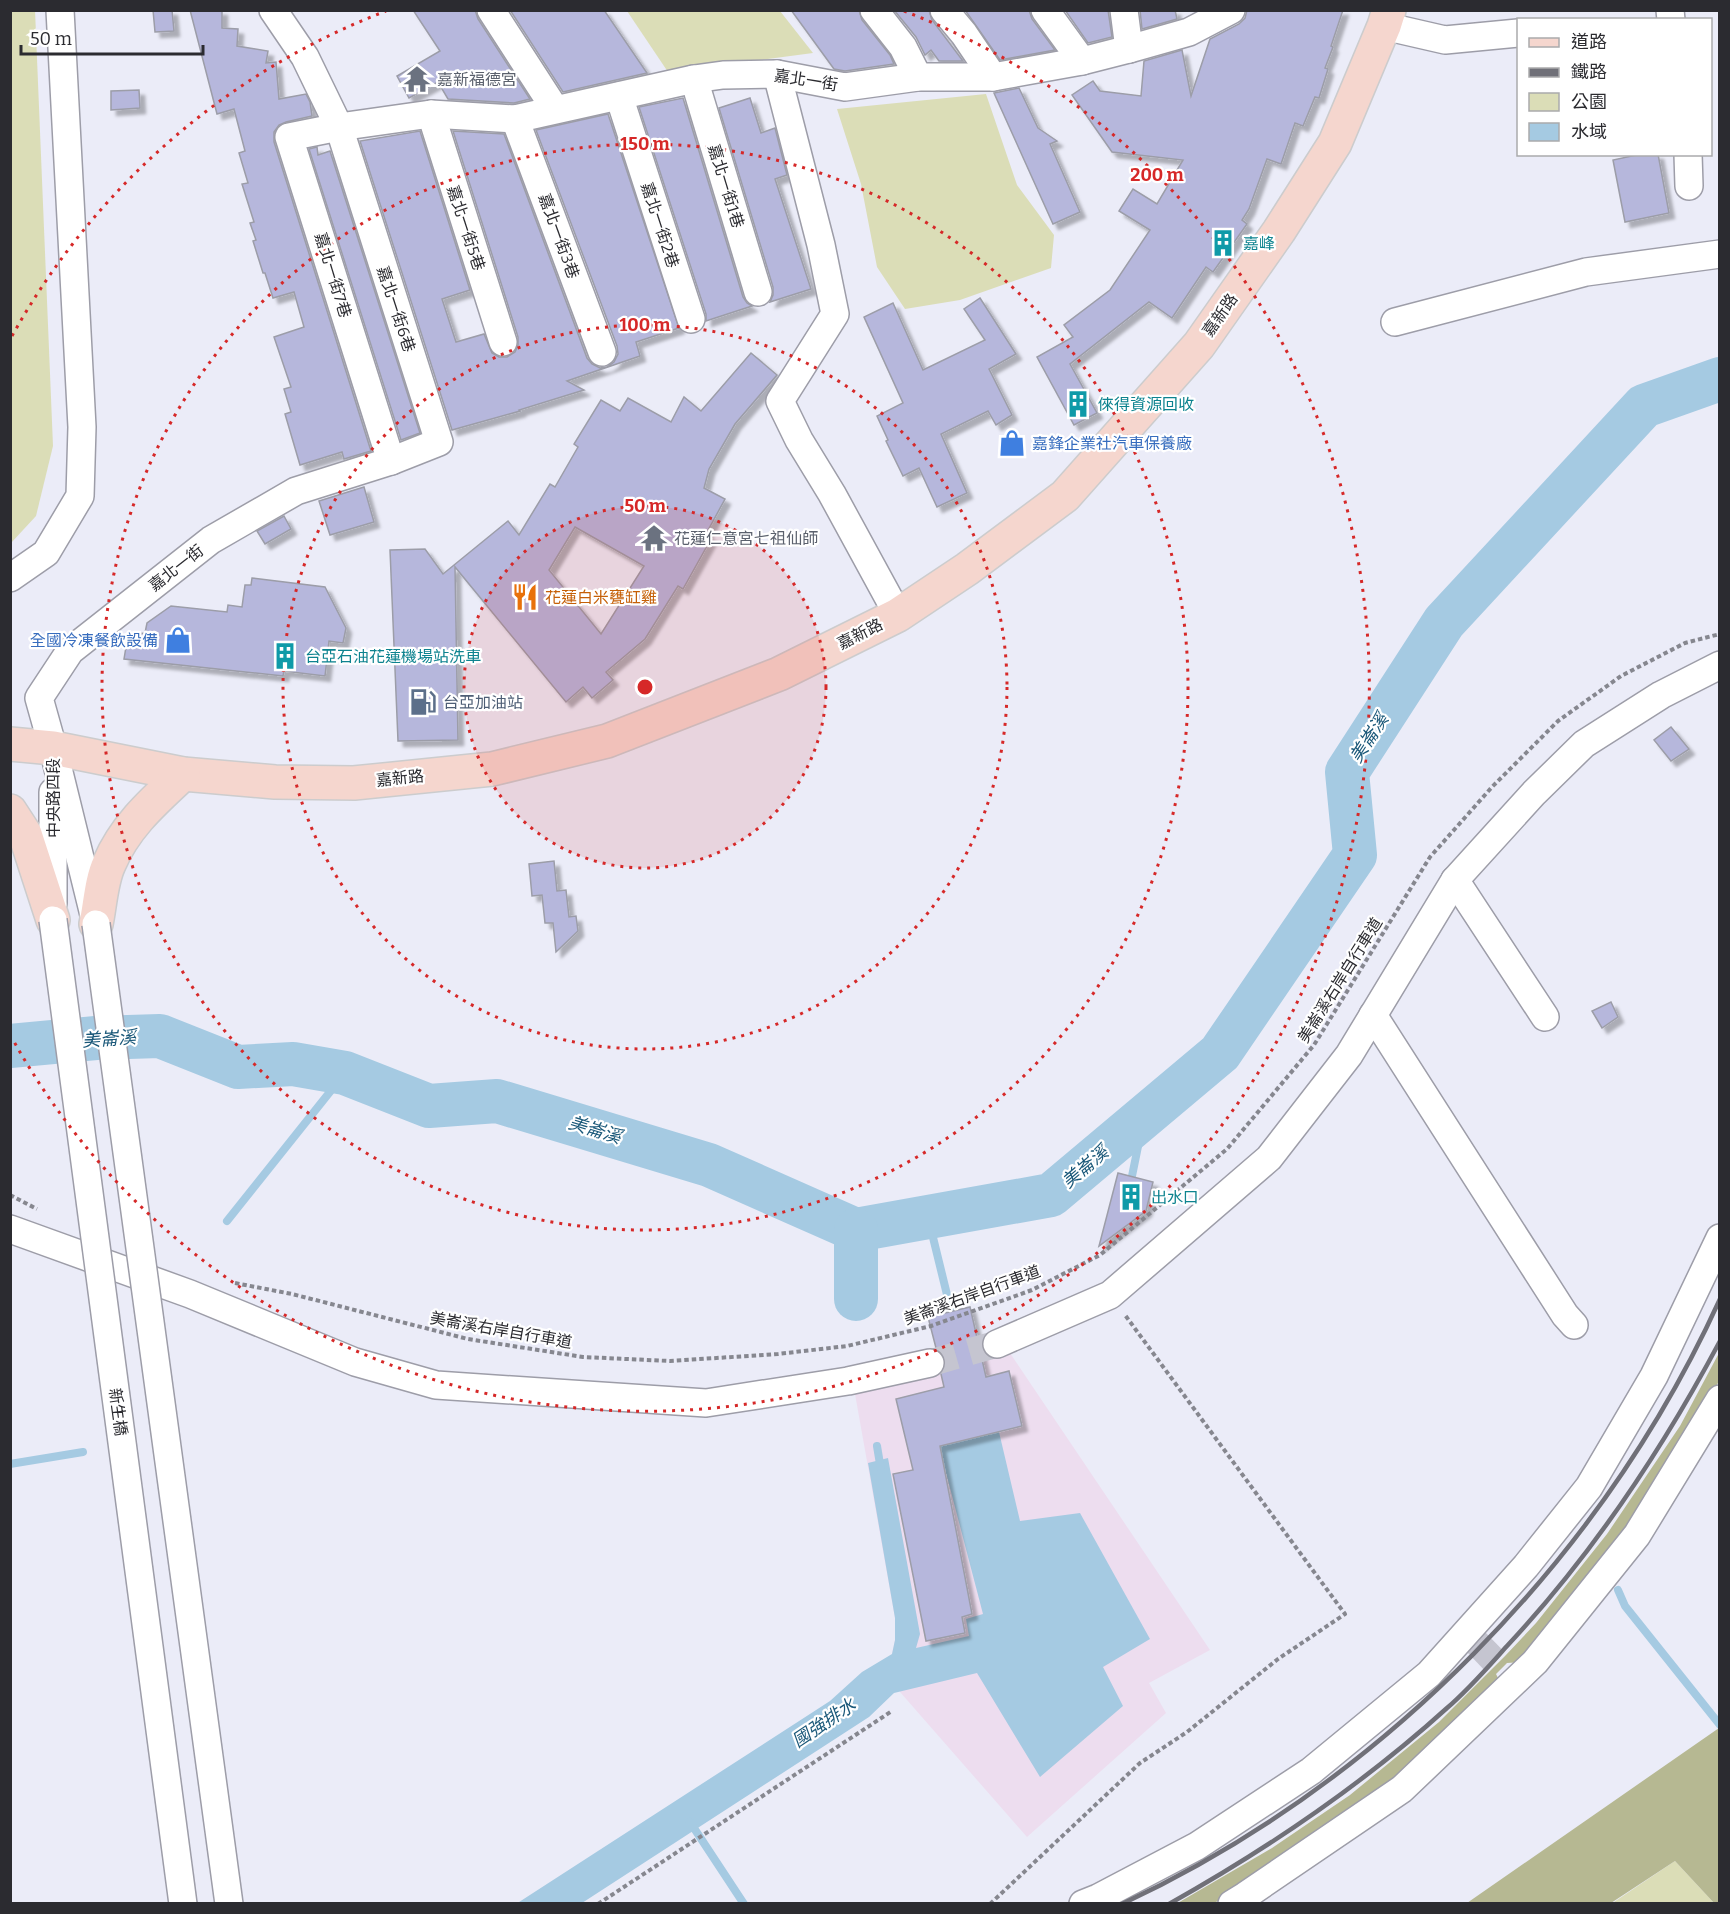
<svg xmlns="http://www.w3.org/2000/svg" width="1730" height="1914" viewBox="0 0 1730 1914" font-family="Bitter,'Noto Sans TC',serif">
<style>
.industrial{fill:#edddef}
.green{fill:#dbddb7}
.forest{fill:#b6b892}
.water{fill:#a5cae2}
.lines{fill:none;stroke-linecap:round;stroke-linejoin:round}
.stream{stroke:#a5cae2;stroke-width:8}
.river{stroke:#a5cae2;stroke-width:44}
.building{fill:#b6b7dc;stroke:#9c9da8;stroke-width:1.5;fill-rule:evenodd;filter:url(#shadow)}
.minor-tunnel{stroke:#c5c5d0;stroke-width:27;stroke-dasharray:27 14;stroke-linecap:butt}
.minor-casing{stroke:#9d9da8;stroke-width:30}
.major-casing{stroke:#cccccd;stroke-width:36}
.path{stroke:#86878f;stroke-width:4;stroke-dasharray:4.5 3;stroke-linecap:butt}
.minor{stroke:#fff;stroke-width:27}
.major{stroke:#f5d6ce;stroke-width:33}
.rail{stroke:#707078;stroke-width:4.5}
.minor-bridge-casing{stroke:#9d9da8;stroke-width:30;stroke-linecap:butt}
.minor-bridge{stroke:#fff;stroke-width:27}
.ring{fill:none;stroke:#d62828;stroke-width:3;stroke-dasharray:3 6}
.labels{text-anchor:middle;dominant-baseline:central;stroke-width:4.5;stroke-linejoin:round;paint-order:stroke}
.worship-label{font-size:16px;fill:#5b616d;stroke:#fff;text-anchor:start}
.street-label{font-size:16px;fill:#2b2b30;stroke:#fff}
.culture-label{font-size:16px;fill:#0d838f;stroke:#fff;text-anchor:start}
.shop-label{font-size:16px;fill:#366cbe;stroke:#fff;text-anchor:start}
.food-label{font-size:16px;fill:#c56008;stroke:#fff;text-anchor:start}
.service-label{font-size:16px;fill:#4e5e75;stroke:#fff;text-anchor:start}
.water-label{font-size:18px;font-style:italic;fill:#1a5879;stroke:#fff}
.centre{fill:#d62828;stroke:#fff;stroke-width:3}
.ring-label{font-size:18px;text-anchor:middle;font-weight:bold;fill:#d62828;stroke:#fff;stroke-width:4.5;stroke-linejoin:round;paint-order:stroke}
</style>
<defs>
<filter id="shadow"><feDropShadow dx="5.5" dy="5.5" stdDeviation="1.5" flood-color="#0004"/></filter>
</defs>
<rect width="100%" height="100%" fill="#ebecf8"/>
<path class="industrial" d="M1010 1353 1210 1650 1149 1683 1166 1713 1027 1837 900 1692 892 1654 895 1640V1618L855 1394 933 1376Z"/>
<g class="green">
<path d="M35 10 53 446 36 516 11 543 10 11Z"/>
<path d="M627 11H780L813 53 668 72Z"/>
<path d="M986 94 1017 185 1054 235 1051 268 960 300 905 309 877 267 861 184 837 109Z"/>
<path d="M1675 1861 1714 1903 1611 1904Z"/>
</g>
<g class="forest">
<path d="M1719 1353V1381L1683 1448 1625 1538 1523 1662 1507 1663 1496 1674 1498 1678 1494 1693 1385 1790 1243 1888 1214 1903 1176 1904 1272 1848 1350 1795 1439 1722 1505 1656 1536 1623 1607 1534 1680 1426Z"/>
<path d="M1719 1728V1903H1714L1675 1861 1611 1903H1467Z"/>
</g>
<path class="water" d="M999 1432 1020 1521 1080 1513 1150 1639 1103 1667 1123 1706 1040 1777 977 1673 894 1693 869 1717 582 1903 516 1904 830 1701 862 1672 892 1654 895 1640V1618L868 1463 888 1458 920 1634 916 1648 969 1636 966 1619 983 1614 939 1446Z"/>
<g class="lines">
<g class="stream">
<path d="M1132 1176 1144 1117"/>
<path d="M928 1217 951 1311"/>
<path d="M227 1221 345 1073"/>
<path d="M877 1446 881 1470"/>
<path d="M10 1464 83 1452"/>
<path d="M1618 1590 1625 1606 1720 1725"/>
<path d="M690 1822 744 1904"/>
</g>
<g class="river">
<path d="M10 1046 96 1038 160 1036 238 1067 293 1064 345 1073 429 1106 497 1101 709 1165 856 1230 1051 1195 1220 1053 1355 855 1347 772 1444 622 1644 406 1720 379"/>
<path d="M856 1230V1299"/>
</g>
</g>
<g class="building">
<path d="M153 10H172L174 31 155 32Z"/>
<path d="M190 10H222V28L238 29 237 46 268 51 266 63 276 62 279 99 306 94 310 102 312 116 286 122 279 125 274 132V142L371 451 344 459 342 452 300 465 285 414 291 412 284 389 291 387 274 337 304 327 294 292 273 298 265 273H263L253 241 256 240 250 223 254 222 242 184 248 183 239 153 245 151 234 109 217 114Z"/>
<path d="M413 10H475L478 19 530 99 514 103 448 99 438 82 409 98 397 76 440 51Z"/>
<path d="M510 10H604L647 73 563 92Z"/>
<path d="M791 10H859L862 20 890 55 894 64 845 71 834 69Z"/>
<path d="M894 10H929L932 20 963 61H939L931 50 925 55 916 37Z"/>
<path d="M965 10H1029L1032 19 1055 50 1000 60Z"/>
<path d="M1065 10H1108L1112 37 1088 43Z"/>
<path d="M1140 10H1175L1177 19 1142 29Z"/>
<path d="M1247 10H1343L1331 46 1333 47 1325 68 1328 69 1319 98 1315 97 1303 126 1295 123 1281 164 1267 159 1249 209 1242 220 1247 224 1213 272 1206 267 1172 318 1149 302 1070 364 1097 413 1074 425 1037 357 1073 337 1064 325 1110 290 1150 230 1119 211 1133 189 1157 204 1183 160 1112 152 1072 95 1093 81 1100 91 1141 96 1144 61 1182 50 1191 96 1210 39 1239 24 1245 18Z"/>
<path d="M1019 88 1038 128 1057 141 1050 144 1080 212 1053 224 994 93Z"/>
<path d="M139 90 140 108 111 110V91Z"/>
<path d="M683 98 743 297 747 303 752 306 706 321V314L639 107Z"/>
<path d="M750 98 761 133 775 128 787 175 775 179 811 289 770 302 773 295V287L719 108Z"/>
<path d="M608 114 679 328 636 342 640 356 567 381 584 390 519 410 520 411 452 430 360 141 420 131 470 290 442 299 456 342 484 334 492 353 499 357H507L515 352 518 345V337L453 131 504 134 587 358 592 364 600 368 607 367 614 362 618 354 617 346 536 130Z"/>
<path d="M317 147 318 155 330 151 420 433 401 440 309 149Z"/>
<path d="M1641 154H1658L1669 213 1625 222 1613 160Z"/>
<path d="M980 298 1016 354 989 369 1012 415 996 425 988 411 941 434 967 493 937 507 919 468 903 476 886 441 888 440 877 416 903 403 864 317 893 303 923 370 985 340 964 309Z"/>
<path d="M751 353 777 375 735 424 709 469 704 488 725 499 706 534 712 537 683 589 678 586 645 639 606 672 613 680 592 698 583 687 566 702 455 567 458 740 398 741 390 550 425 549 443 574 508 521 519 535 550 484 555 487 578 447 574 444 601 400 620 411 628 398 671 422 684 397 701 411ZM575 527 644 566 601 634 549 570Z"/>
<path d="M364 487 374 522 330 535 319 501Z"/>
<path d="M284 516 291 529 265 544 257 531Z"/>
<path d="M252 578 325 587 346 628 343 643 329 641 325 676 284 671 283 676 124 659 128 635 145 633 147 623 171 606 227 612 228 605 242 607 245 585H251Z"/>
<path d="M1671 727 1689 749 1671 761 1654 740Z"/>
<path d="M554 861 557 891 566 890 569 917 576 916 578 931 556 952 553 923H545L542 895 532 896 529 864Z"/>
<path d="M1611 1002 1618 1017 1602 1028 1592 1011Z"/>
<path d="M1118 1173 1153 1182 1146 1211 1099 1246Z"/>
<path d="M970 1307 986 1377 1009 1371 1022 1426 940 1446 972 1614 962 1617 965 1633 926 1641 893 1474 913 1470 896 1399 944 1387 941 1374 945 1367V1359L942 1353 936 1348 928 1317Z"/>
</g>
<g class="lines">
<g class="minor-tunnel">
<path d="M930 1363 997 1344"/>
<path d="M1476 1642 1501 1668"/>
</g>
<defs>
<g id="minor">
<path d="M491 10 555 109"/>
<path d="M874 10 903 47 918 77"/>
<path d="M944 10 964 34 993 77"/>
<path d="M1045 10 1082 61"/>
<path d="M1124 10 1129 49"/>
<path d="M1670 10 1671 20"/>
<path d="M1384 26 1445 40 1518 33"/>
<path d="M777 74 821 245 835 314 780 401 799 440 832 494 898 615"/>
<path d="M694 79 758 292"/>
<path d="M619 96 691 319"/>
<path d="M431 114 503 342"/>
<path d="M515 119 602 352"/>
<path d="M1688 154 1689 186"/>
<path d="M1395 322 1586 272 1720 254"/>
<path d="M391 461 289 137 339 127 431 114 515 119 694 79 723 75 777 74 845 87 918 77H993L1082 61 1129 49 1189 32 1231 10"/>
<path d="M10 578 46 553 80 496 82 427 60 10"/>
<path d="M1455 880 1545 1017"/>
<path d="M53 903V792"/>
<path d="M95 919 53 748 39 698 70 651 211 540 296 491 391 461 439 442 339 127 305 57 273 10"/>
<path d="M1373 1015 1565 1315 1574 1325"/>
<path d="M10 1229 190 1294 355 1362 436 1385 706 1403 848 1381 930 1363"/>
<path d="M997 1344 1110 1295 1269 1158 1349 1055 1455 880 1534 793 1584 744 1661 695 1720 665"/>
<path d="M1083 1904 1098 1898 1197 1846 1311 1771 1429 1674 1526 1566 1589 1487 1654 1376 1720 1238"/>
<path d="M1232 1904 1245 1896 1402 1789 1535 1662 1637 1535 1720 1399"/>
</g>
<g id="major">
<path d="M10 744 53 748 183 774 275 782 354 783 492 769 607 741 779 674 898 615 967 569 1065 496 1199 345 1279 231 1335 143 1384 26 1389 10"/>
<path d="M10 811 25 834 53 920"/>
<path d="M96 924C100 905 101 881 109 864 125 826 154 801 183 774"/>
</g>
</defs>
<use href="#minor" class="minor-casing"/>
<use href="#major" class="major-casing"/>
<g class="path">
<path d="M10 1195 37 1209"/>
<path d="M235 1283 292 1294 468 1339 583 1357 670 1361 778 1354 847 1346 931 1326 1032 1290 1100 1255 1227 1149 1314 1045 1430 857 1492 787 1558 721 1621 676 1685 643 1720 634"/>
<path d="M598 1904 892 1711"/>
<path d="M990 1904 1140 1763 1187 1732 1278 1659 1345 1614 1125 1315"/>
</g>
<use href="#minor" class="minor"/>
<use href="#major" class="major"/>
<g class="rail">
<path d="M1122 1904C1382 1782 1601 1560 1720 1299"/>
<path d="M1169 1904C1269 1848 1362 1785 1447 1708 1469 1689 1488 1667 1507 1646 1593 1554 1661 1452 1720 1341"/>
</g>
<defs>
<g id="minor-bridge">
<path d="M53 920 183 1904"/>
<path d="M96 924 229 1904"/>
</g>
</defs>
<use href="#minor-bridge" class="minor-bridge-casing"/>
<use href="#minor-bridge" class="minor-bridge"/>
</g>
<circle cx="645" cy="687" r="181" fill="#d62828" fill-opacity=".12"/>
<g class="ring">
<circle cx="645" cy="687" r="181"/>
<circle cx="645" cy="687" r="362"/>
<circle cx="645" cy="687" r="543"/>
<path d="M12 336A724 724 0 0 1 386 11M904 11A724 724 0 1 1 12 1038"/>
</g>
<defs>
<symbol id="temple-bare" viewBox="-9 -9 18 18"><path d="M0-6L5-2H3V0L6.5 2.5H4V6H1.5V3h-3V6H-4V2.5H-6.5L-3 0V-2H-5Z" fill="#6b7280" stroke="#fff" stroke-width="2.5" paint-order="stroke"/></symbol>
<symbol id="building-bare" viewBox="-9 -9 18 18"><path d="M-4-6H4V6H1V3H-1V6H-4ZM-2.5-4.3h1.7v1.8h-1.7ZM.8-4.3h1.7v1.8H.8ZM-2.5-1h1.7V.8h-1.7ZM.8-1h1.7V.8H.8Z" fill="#0f9aa8" stroke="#fff" stroke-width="2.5" paint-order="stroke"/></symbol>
<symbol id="shop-bare" viewBox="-9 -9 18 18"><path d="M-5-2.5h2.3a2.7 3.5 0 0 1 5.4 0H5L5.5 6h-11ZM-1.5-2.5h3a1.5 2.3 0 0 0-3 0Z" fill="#3f7fe0" stroke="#fff" stroke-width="2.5" paint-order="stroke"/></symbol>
<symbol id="restaurant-bare" viewBox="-9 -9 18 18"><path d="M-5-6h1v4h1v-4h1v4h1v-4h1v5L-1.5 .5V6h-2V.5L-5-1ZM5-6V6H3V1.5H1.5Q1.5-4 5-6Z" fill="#e8710a" stroke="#fff" stroke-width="2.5" paint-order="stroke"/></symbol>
<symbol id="fuel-bare" viewBox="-9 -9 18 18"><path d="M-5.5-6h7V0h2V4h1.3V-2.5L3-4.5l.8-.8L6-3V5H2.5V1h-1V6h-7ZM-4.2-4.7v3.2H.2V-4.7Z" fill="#5c6f8a" stroke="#fff" stroke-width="2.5" paint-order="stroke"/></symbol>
</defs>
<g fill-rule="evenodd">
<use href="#temple-bare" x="398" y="60" width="38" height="38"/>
<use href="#building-bare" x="1204" y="224" width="38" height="38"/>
<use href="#building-bare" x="1059" y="385" width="38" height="38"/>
<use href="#shop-bare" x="993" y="424" width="38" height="38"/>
<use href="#temple-bare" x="635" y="519" width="38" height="38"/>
<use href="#restaurant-bare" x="506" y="578" width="38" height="38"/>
<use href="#shop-bare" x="159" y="621" width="38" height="38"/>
<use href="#building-bare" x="266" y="637" width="38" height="38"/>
<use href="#fuel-bare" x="404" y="683" width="38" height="38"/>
<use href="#building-bare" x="1112" y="1178" width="38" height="38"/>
</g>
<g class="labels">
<g class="worship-label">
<text x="437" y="79">嘉新福德宮</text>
<text x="674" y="538">花蓮仁意宮七祖仙師</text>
</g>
<g class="street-label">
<text transform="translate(806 80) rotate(9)">嘉北一街</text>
<text transform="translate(726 186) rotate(73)">嘉北一街1巷</text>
<text transform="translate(660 225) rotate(72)">嘉北一街2巷</text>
<text transform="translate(466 228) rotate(72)">嘉北一街5巷</text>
<text transform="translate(559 236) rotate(70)">嘉北一街3巷</text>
<text transform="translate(333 275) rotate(73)">嘉北一街7巷</text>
<text transform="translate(396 309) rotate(72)">嘉北一街6巷</text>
<text transform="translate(1220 315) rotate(-55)">嘉新路</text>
<text transform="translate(176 568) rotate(-38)">嘉北一街</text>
<text transform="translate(860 634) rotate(-27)">嘉新路</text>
<text transform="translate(400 778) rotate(-6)">嘉新路</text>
<text transform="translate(53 798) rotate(-90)">中央路四段</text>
<text transform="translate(1340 980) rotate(-58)">美崙溪右岸自行車道</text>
<text transform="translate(972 1295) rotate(-20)">美崙溪右岸自行車道</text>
<text transform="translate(501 1330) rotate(10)">美崙溪右岸自行車道</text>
<text transform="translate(118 1412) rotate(82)">新生橋</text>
</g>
<g class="culture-label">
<text x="1243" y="243">嘉峰</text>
<text x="1098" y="404">倈得資源回收</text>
<text x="305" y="656">台亞石油花蓮機場站洗車</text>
<text x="1151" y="1197">出水口</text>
</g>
<g class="shop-label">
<text x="1032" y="443">嘉鋒企業社汽車保養廠</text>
<text x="158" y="640" text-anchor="end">全國冷凍餐飲設備</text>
</g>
<g class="food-label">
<text x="545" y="597">花蓮白米甕缸雞</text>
</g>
<g class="service-label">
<text x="443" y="702">台亞加油站</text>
</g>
<g class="water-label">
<text transform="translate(1369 738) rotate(-57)">美崙溪</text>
<text transform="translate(109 1039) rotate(-4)">美崙溪</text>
<text transform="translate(595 1130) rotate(17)">美崙溪</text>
<text transform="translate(1085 1167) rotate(-40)">美崙溪</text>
<text transform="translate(824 1723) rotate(-34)">國強排水</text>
</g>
</g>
<circle cx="645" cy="687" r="9" class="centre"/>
<g class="ring-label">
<text x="645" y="150">150 m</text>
<text x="1157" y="181">200 m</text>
<text x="645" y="331">100 m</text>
<text x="645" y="512">50 m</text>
</g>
<rect width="1730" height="1914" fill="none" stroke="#2b2b30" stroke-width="24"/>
<rect x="1517" y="18" width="195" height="138" fill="#ffffff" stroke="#aaaaac" stroke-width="1.5"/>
<rect x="1529" y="38" width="30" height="9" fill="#f5d6ce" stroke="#aaaaac" stroke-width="1.5"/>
<text x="1571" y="48" font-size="18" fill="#2b2b30">道路</text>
<rect x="1529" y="68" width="30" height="9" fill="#707078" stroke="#aaaaac" stroke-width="1.5"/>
<text x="1571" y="78" font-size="18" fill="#2b2b30">鐵路</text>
<rect x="1529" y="93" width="30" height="18" fill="#dbddb7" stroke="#aaaaac" stroke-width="1.5"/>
<text x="1571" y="108" font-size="18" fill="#2b2b30">公園</text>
<rect x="1529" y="123" width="30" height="18" fill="#a5cae2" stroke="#aaaaac" stroke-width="1.5"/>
<text x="1571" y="138" font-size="18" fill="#2b2b30">水域</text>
<path d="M21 45v9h182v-9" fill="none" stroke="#2b2b30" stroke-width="3"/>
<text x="30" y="45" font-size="18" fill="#2b2b30" stroke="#ffffff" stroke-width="4.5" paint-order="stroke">50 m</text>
</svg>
